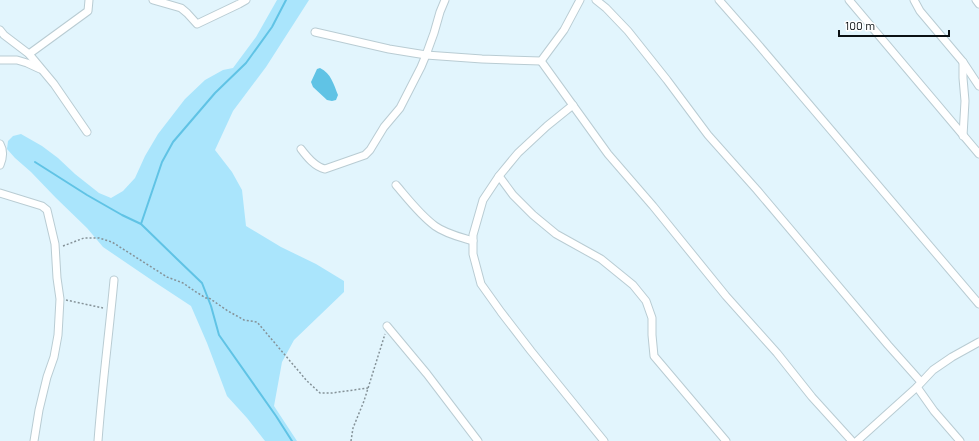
<svg xmlns="http://www.w3.org/2000/svg" width="979" height="441" viewBox="0 0 979 441" font-family="Barlow,sans-serif">
<style>
.green{fill:#aae5fc}
.water{fill:#60c3e5}
.lines{fill:none;stroke-linecap:round;stroke-linejoin:round}
.stream{stroke:#60c3e5;stroke-width:2}
.minor-casing{stroke:#b9ccd3;stroke-width:9}
.path{stroke:#859298;stroke-width:1.5;stroke-dasharray:2 2;stroke-linecap:butt}
.minor{stroke:#fff;stroke-width:7}
</style>
<rect width="100%" height="100%" fill="#e2f5fd"/>
<path class="green" d="M277 0H309L266 67 233 111 215 150 232 172 242 190 246 226 281 247 316 264 344 281V292L294 340 282 362 274 406 297 441H265L247 418 227 396 207 343 191 306 153 281 103 247 87 228 56 198 31 172 15 158 7 149 8 141 13 136 21 134 42 146 58 158 75 174 99 193 111 198 123 191 135 178 145 156 158 134 185 99 205 80 223 70 233 68 256 37Z"/>
<path class="water" d="M320 68C331 73 334 85 338 95L336 100 332 101 327 100 313 87 311 82 317 69Z"/>
<g class="lines">
<g class="stream">
<path d="M35 162 87 195 122 215 141 224 177 259 202 283 211 306 219 335 276 416 292 441"/>
<path d="M141 224 162 162 173 142 215 93 246 63 272 27 286 0"/>
</g>
<defs>
<g id="minor">
<path d="M153 0 181 8 187 13 197 24 239 4 246 0"/>
<path d="M596 0 606 8 628 31 667 80 708 135 757 190 888 345 921 382"/>
<path d="M719 0 756 42 979 304"/>
<path d="M849 0 979 154"/>
<path d="M914 0 920 11 963 62 979 86"/>
<path d="M976 0 979 4"/>
<path d="M0 30 4 35 29 54 54 84 87 132"/>
<path d="M315 32 389 49 426 55 434 33 440 12 445 0"/>
<path d="M29 54 88 11 89 0"/>
<path d="M0 60H17L27 63 40 69"/>
<path d="M541 61 608 154 653 206 726 296 777 353 812 397 852 441"/>
<path d="M963 62V78L965 101 963 136"/>
<path d="M573 105 547 126 518 153 499 176 483 200 473 235V254L481 284 501 312 531 351 604 441"/>
<path d="M0 144C4 151 3 158 0 165"/>
<path d="M301 149C307 157 315 167 325 169L365 155 370 150 384 127 400 108 421 67 426 55 482 59 541 61 564 30 580 0"/>
<path d="M499 176 513 195 533 215 556 234 601 259 633 285 646 301 652 318V335L654 356 726 441"/>
<path d="M396 185C408 199 420 215 435 226 446 234 460 237 473 241"/>
<path d="M0 193 42 206 47 210 55 244 57 278 60 299 58 335 54 357 47 377 39 410 34 441"/>
<path d="M387 326 427 374 478 441"/>
<path d="M917 387 934 411 960 441"/>
<path d="M98 441C102 387 109 334 114 280"/>
<path d="M857 441 917 387 933 370 952 357 979 342"/>
</g>
</defs>
<use href="#minor" class="minor-casing"/>
<g class="path">
<path d="M63 246 84 238H99L112 242 167 277 183 283 196 292 206 298H209L228 311 244 320 257 322 307 381 320 393H332L368 388"/>
<path d="M66 300 103 308"/>
<path d="M351 441 353 428 364 401 385 334"/>
</g>
<use href="#minor" class="minor"/>
</g>
<path d="M839 30v6h110v-6" fill="none" stroke="#0b1114" stroke-width="2"/>
<text x="845" y="30" font-size="12" fill="#0b1114" stroke="#ffffff" stroke-width="3" paint-order="stroke">100 m</text>
</svg>
